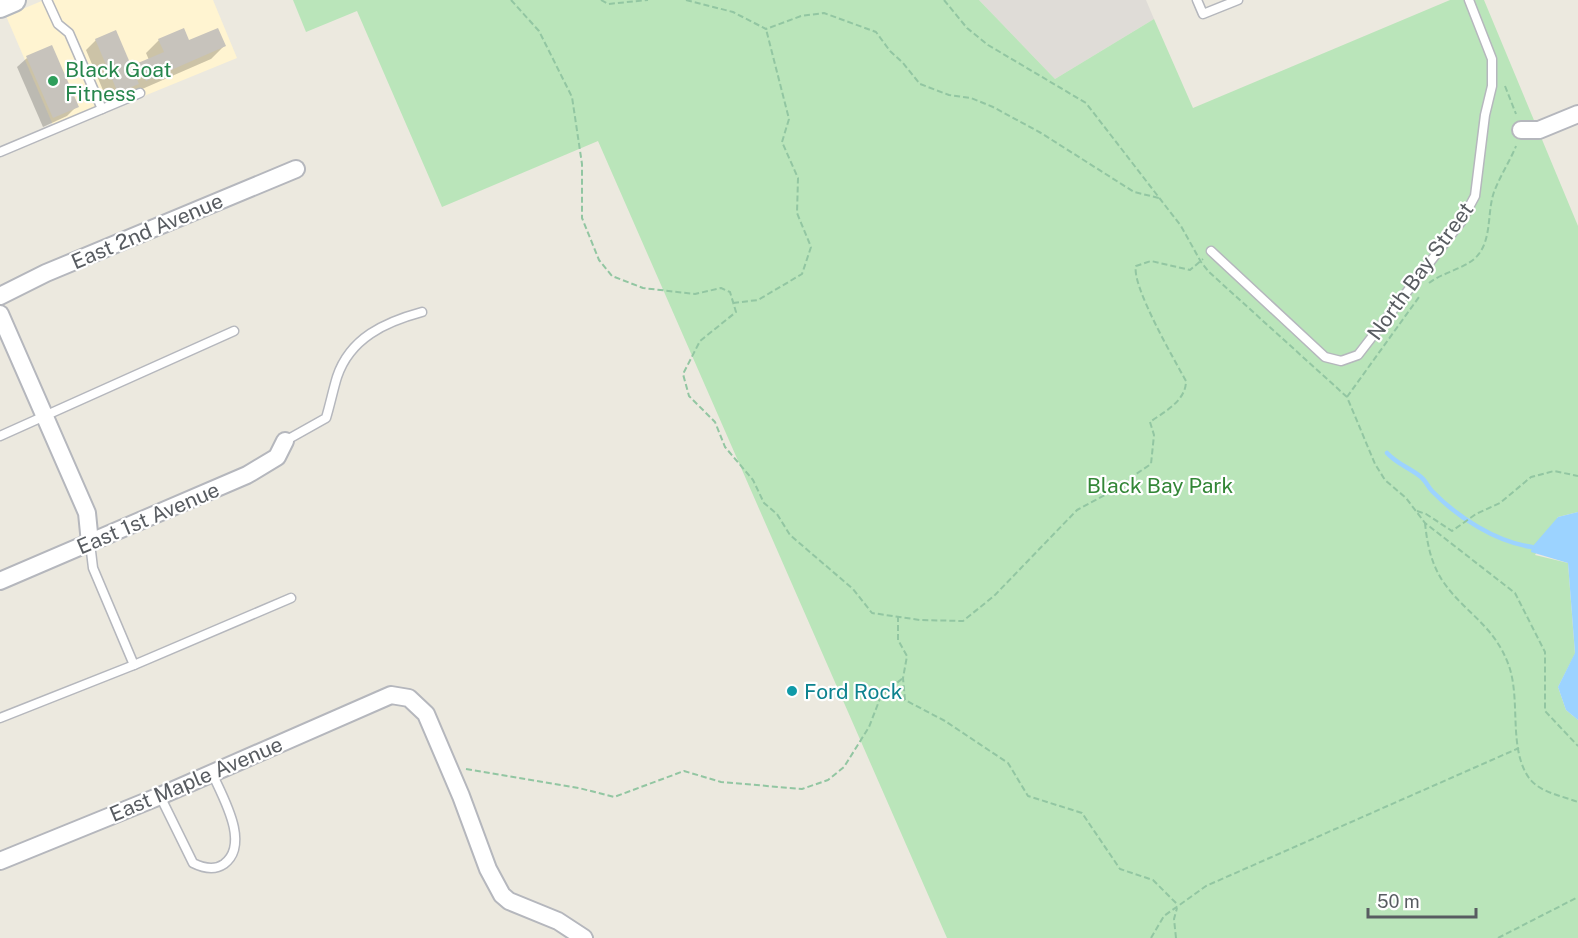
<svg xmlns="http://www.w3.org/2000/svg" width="1578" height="938" viewBox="0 0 1578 938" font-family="'Public Sans',sans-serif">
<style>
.commercial{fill:#fff4d1}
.industrial{fill:#dfdcd7}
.green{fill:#bae5ba}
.water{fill:#9cd3ff}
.shadow{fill:#0003}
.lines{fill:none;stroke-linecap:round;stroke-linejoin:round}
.stream{stroke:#9cd3ff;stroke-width:4.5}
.building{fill:#c7c3bc}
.lane-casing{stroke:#b5b7bd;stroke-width:11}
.street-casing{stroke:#b5b7bd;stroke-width:20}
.secondary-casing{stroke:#b5b9bf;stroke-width:26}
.path{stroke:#92c6a2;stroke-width:2;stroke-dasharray:6 3;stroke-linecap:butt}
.lane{stroke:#fff;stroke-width:8}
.street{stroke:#fff;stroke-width:16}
.secondary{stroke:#fff;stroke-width:22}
.leisure-dot{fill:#2e9e5b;stroke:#fff;stroke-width:2}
.culture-dot{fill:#0f9aa8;stroke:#fff;stroke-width:2}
.labels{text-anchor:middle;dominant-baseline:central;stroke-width:4.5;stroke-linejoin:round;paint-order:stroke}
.leisure-label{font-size:21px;fill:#27864d;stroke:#fff;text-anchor:start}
.street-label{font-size:21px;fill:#585c61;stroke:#fff}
.park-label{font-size:21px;fill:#328636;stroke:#fff}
.culture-label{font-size:21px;fill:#0d838f;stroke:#fff;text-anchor:start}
</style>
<rect width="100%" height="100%" fill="#ece9df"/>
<path class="commercial" d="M44 0H213L237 58 56 132 6 16Z"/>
<path class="industrial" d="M979 0H1146L1154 19 1055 79Z"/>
<path class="green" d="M293 0H979L1055 79 1154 19 1193 108 1450 0H1484L1578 226V512L1558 517 1535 555 1568 563 1575 654 1558 687 1566 710 1578 720V938H947L598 141 442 207 357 11 306 32Z"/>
<path class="water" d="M1578 512V720L1566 710 1558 687 1575 653 1568 563 1531 552 1532 547 1558 517Z"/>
<g class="shadow">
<path d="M96 40 132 71 149 60 146 53 159 40 224 46 211 59 133 93 131 90 108 102 86 50Z"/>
<path d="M27 58 77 106 67 116 43 127 17 67Z"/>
</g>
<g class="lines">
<path class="stream" d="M1387 453C1397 464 1410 468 1421 477 1426 481 1428 487 1432 491 1457 517 1496 542 1532 547"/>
</g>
<g class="building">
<path d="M184 28 189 40 218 28 226 46 146 81 138 63 164 52 158 39Z"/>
<path d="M116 30 139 84 118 93 95 39Z"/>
<path d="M52 45 79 107 53 118 26 56Z"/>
</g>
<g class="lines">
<defs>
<g id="lane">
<path d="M47 0 58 24 69 33 102 109"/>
<path d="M1197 0 1203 14 1238 0"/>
<path d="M0 152 140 93"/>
<path d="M1211 251 1325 357 1341 361 1358 355 1461 222 1475 196 1485 115 1492 86V59L1469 0"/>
<path d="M0 436 234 331"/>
<path d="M285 441 326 418C330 405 333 390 337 377 350 338 385 322 422 312"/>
<path d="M90 543 93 568 134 665"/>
<path d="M0 718 134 665 291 598"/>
<path d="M160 796 193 863C203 868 214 871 224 864 251 844 222 796 212 773"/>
</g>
<g id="street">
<path d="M1521 130H1539L1578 114"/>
<path d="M0 296 46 273 296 169"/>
<path d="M0 314 87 513 90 543"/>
<path d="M0 581 247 475 277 457 285 441"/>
<path d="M0 861 160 796 391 695 409 698 426 714 461 796 488 869 502 895 509 901 558 921 584 938"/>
</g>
<path id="secondary" d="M0 6 14 0"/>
</defs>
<use href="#lane" class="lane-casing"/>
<use href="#street" class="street-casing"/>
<use href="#secondary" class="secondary-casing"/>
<g class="path">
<path d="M511 0 539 31 572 97 582 164V218L599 260 612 276 643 288 695 294 721 288 730 292 736 312 700 341 683 374 689 396 715 422 725 447 753 480 764 503 777 514 790 535 853 589 872 613 920 620 963 621 994 596 1077 510 1105 495 1151 464 1154 435 1150 422C1164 412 1186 401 1186 381 1175 361 1131 285 1136 266L1151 261 1190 270 1203 259"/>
<path d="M601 0 608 4 648 0"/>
<path d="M686 0 733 12 766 29 801 16 824 13 876 32 890 51 903 63 920 84 949 95 971 98 993 107 1041 133 1134 192 1159 198"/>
<path d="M944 0 967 28 988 45 1086 103 1181 226 1201 262 1209 272 1347 397 1375 464 1385 480 1406 498 1425 523 1515 593 1545 652V711L1578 746"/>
<path d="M1505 86 1516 114"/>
<path d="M1429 283C1443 272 1468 268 1478 255 1492 238 1487 212 1494 192 1500 176 1510 161 1516 146"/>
<path d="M733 303 758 300 802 274 811 247 797 213 798 178 782 142 789 119 766 29"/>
<path d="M1347 397 1419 297"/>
<path d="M1417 511 1426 514 1452 531 1476 514 1500 503 1531 477 1554 471 1578 476"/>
<path d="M1425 523C1427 543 1431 563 1442 580 1464 613 1494 624 1509 666 1521 701 1508 748 1529 778 1539 792 1562 796 1578 802"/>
<path d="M898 616V640L907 656 903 678 905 700 945 721 1008 763 1028 796 1082 813 1120 869 1153 880 1178 905"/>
<path d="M466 769 579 788 614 797 684 771 721 782 802 789 828 780 844 767 869 727 881 696 903 678"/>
<path d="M1151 938 1164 916 1206 886 1519 748"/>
<path d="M1176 938 1174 919 1177 908"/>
<path d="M1498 938 1578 897"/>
</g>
<use href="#lane" class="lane"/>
<use href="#street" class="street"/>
<use href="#secondary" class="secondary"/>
</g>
<circle class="leisure-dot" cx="53" cy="81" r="6"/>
<circle class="culture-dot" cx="792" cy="691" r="6"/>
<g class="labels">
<g class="leisure-label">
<text x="65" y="69">Black Goat<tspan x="65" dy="24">Fitness</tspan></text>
</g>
<g class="street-label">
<text transform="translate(147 231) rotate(-23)">East 2nd Avenue</text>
<text transform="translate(1420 271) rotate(-54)">North Bay Street</text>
<text transform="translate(148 518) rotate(-23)">East 1st Avenue</text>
<text transform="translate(196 779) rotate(-23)">East Maple Avenue</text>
</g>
<g class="park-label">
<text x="1160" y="485">Black Bay Park</text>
</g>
<g class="culture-label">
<text x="804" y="691">Ford Rock</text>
</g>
</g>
<path d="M1368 908v9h108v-9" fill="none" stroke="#585c61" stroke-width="3"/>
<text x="1377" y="908" font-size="18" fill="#585c61" stroke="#ffffff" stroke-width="4.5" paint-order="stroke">50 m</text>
</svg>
